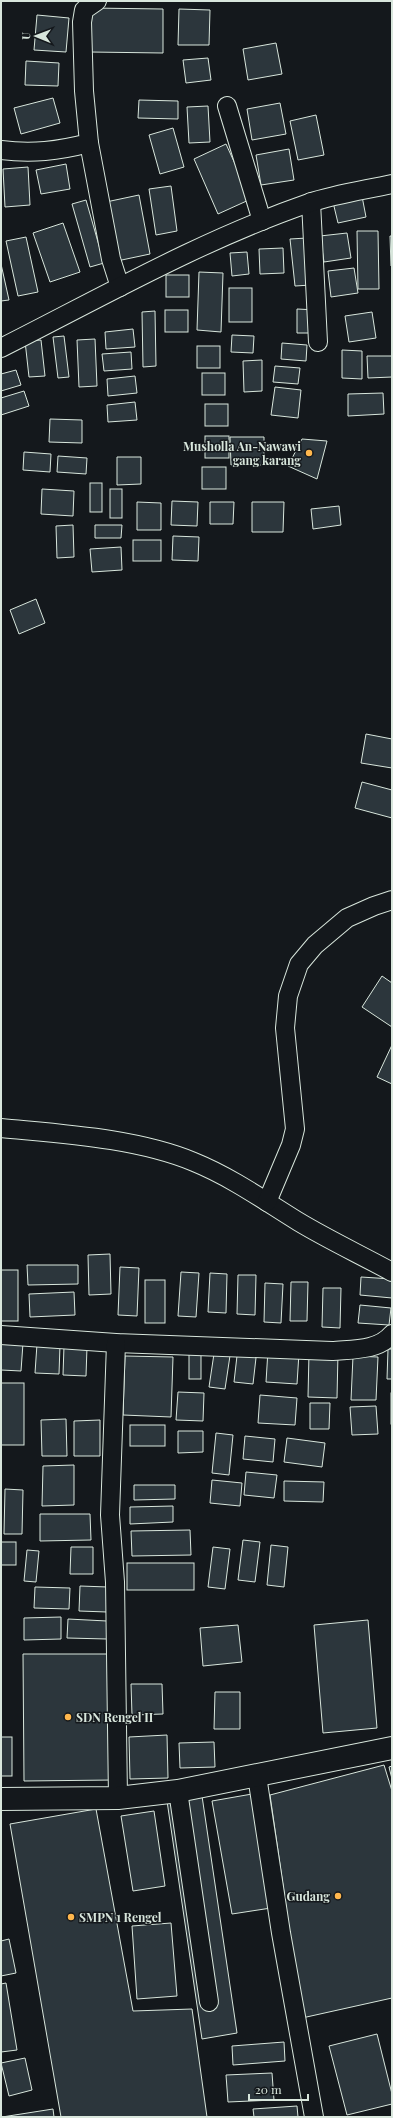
<svg xmlns="http://www.w3.org/2000/svg" width="393" height="2118" viewBox="0 0 393 2118" font-family="'Playfair Display',serif">
<style>
.building{fill:#2c363c;stroke:#d8e6dc}
.lines{fill:none;stroke-linecap:round;stroke-linejoin:round}
.minor-casing{stroke:#d8e6dc;stroke-width:20}
.tertiary-casing{stroke:#d8e6dc;stroke-width:24}
.minor{stroke:#14181c;stroke-width:18}
.tertiary{stroke:#14181c;stroke-width:22}
.poi-dot{fill:#ffb74d;stroke:#14181c;stroke-width:1.5}
.labels{text-anchor:middle;dominant-baseline:central;stroke-width:3;stroke-linejoin:round;paint-order:stroke}
.poi-label{font-size:12px;font-weight:bold;fill:#d8e6dc;stroke:#14181c;text-anchor:end}
</style>
<rect width="100%" height="100%" fill="#14181c"/>
<g class="building">
<path d="M90 8 163 9V53L90 52Z"/>
<path d="M179 9 210 10 209 45H178Z"/>
<path d="M37 15 69 18 66 52 34 50Z"/>
<path d="M276 43 282 74 248 80 243 49Z"/>
<path d="M208 58 211 80 186 83 183 60Z"/>
<path d="M26 61 59 63 58 86 25 85Z"/>
<path d="M53 98 60 123 21 134 14 108Z"/>
<path d="M139 100 178 101V119L138 118Z"/>
<path d="M280 103 286 134 252 140 247 109Z"/>
<path d="M208 106 210 142 189 143 187 107Z"/>
<path d="M316 115 324 155 298 160 290 121Z"/>
<path d="M173 128 184 167 160 174 149 135Z"/>
<path d="M226 144 251 199 218 214 194 159Z"/>
<path d="M289 149 294 180 261 185 256 155Z"/>
<path d="M66 164 70 189 41 194 36 170Z"/>
<path d="M28 167 30 205 5 207 3 169Z"/>
<path d="M171 186 177 231 156 235 149 189Z"/>
<path d="M361 191 366 217 338 223 332 198Z"/>
<path d="M139 195 150 254 117 261 106 202Z"/>
<path d="M86 200 104 263 90 267 72 204Z"/>
<path d="M63 223 80 272 50 282 33 233Z"/>
<path d="M357 231H378L379 289H358Z"/>
<path d="M347 233 351 258 324 262 320 236Z"/>
<path d="M390 236H392V266H391Z"/>
<path d="M26 237 38 292 18 296 6 241Z"/>
<path d="M307 238 311 285 295 286 290 239Z"/>
<path d="M283 248 284 273 260 274 259 249Z"/>
<path d="M247 252 249 274 232 276 230 253Z"/>
<path d="M1 264 9 300 1 301Z"/>
<path d="M354 268 358 293 331 297 328 271Z"/>
<path d="M199 272 223 273 221 332 197 330Z"/>
<rect x="166" y="275" width="23" height="22"/>
<rect x="229" y="288" width="23" height="34"/>
<path d="M297 309 317 310 316 333H297Z"/>
<rect x="165" y="310" width="23" height="22"/>
<path d="M155 311 156 366 143 367 142 312Z"/>
<path d="M372 312 376 338 349 342 345 316Z"/>
<path d="M133 329 135 347 106 349 105 332Z"/>
<path d="M232 335 254 336 253 353 231 352Z"/>
<path d="M64 336 69 377 58 378 53 337Z"/>
<path d="M95 339 97 386 79 387 77 340Z"/>
<path d="M41 340 45 376 29 377 25 341Z"/>
<path d="M282 343 307 345 306 361 281 359Z"/>
<rect x="197" y="346" width="23" height="22"/>
<path d="M342 350 362 351V379L342 378Z"/>
<path d="M131 352 132 369 104 371 102 354Z"/>
<path d="M367 356H392V377L368 378Z"/>
<path d="M262 360V391L244 392 243 361Z"/>
<path d="M275 366 300 368 298 384 273 382Z"/>
<path d="M16 370 21 385 1 391V374Z"/>
<rect x="202" y="373" width="23" height="22"/>
<path d="M135 376 137 393 108 396 107 379Z"/>
<path d="M275 387 301 390 298 418 271 415Z"/>
<path d="M24 391 29 406 1 415V398Z"/>
<path d="M383 393 384 414 348 416V394Z"/>
<path d="M135 402 137 420 108 422 107 405Z"/>
<rect x="205" y="404" width="23" height="22"/>
<path d="M50 419 82 420V443L49 442Z"/>
<rect x="205" y="436" width="24" height="22"/>
<path d="M230 437H264V465H231Z"/>
<path d="M302 439 327 441 317 479 288 466Z"/>
<path d="M24 452 51 454 50 472 23 470Z"/>
<path d="M58 456 87 458 86 474 57 472Z"/>
<path d="M117 457H141V484L117 485Z"/>
<rect x="202" y="467" width="24" height="22"/>
<rect x="90" y="483" width="12" height="29"/>
<path d="M42 489 74 491 73 516 41 514Z"/>
<rect x="110" y="489" width="12" height="29"/>
<path d="M172 501 198 502 197 526 171 525Z"/>
<path d="M137 502 161 503V530H137Z"/>
<path d="M210 502H234L233 524H210Z"/>
<path d="M252 502H284L283 532H252Z"/>
<path d="M339 506 341 525 313 529 311 509Z"/>
<path d="M73 525 74 557 57 558 56 526Z"/>
<path d="M95 525H122L121 538H95Z"/>
<path d="M173 536 199 537 198 561 172 560Z"/>
<rect x="133" y="540" width="28" height="21"/>
<path d="M121 547 122 570 92 572 90 549Z"/>
<path d="M36 599 45 623 19 634 10 610Z"/>
<path d="M366 734 392 739V768L361 763Z"/>
<path d="M362 782 392 790V818L355 808Z"/>
<path d="M382 976 392 983V1027L362 1007Z"/>
<path d="M392 1045V1084L377 1077Z"/>
<path d="M110 1254 111 1294 89 1295 88 1255Z"/>
<path d="M27 1265H78V1284L28 1285Z"/>
<path d="M120 1267 139 1268 137 1316 118 1315Z"/>
<rect x="1" y="1270" width="17" height="51"/>
<path d="M181 1272 199 1273 196 1317 178 1316Z"/>
<path d="M210 1273 227 1274 226 1313 208 1312Z"/>
<path d="M238 1275H256L255 1315 237 1314Z"/>
<path d="M361 1277 392 1279V1298L360 1295Z"/>
<rect x="145" y="1280" width="20" height="43"/>
<path d="M291 1282H308L307 1321H290Z"/>
<path d="M265 1283 283 1284 281 1323 264 1322Z"/>
<path d="M323 1288H341L340 1328 322 1327Z"/>
<path d="M74 1292 75 1315 30 1317 29 1294Z"/>
<path d="M360 1305 391 1308 389 1325 358 1323Z"/>
<path d="M1 1341 23 1343 21 1371 1 1370Z"/>
<path d="M37 1344 60 1345 59 1374 35 1373Z"/>
<path d="M64 1346 87 1347 86 1376 63 1375Z"/>
<path d="M215 1347 231 1349 225 1389 209 1387Z"/>
<path d="M238 1347 257 1349 253 1384 234 1382Z"/>
<path d="M388 1349H392V1379H387Z"/>
<path d="M268 1350 299 1353 297 1384 266 1382Z"/>
<rect x="189" y="1351" width="12" height="28"/>
<path d="M309 1353H338L337 1398 308 1397Z"/>
<path d="M125 1356 173 1357 171 1417 123 1415Z"/>
<path d="M353 1356 378 1357 376 1400H351Z"/>
<rect x="1" y="1383" width="23" height="62"/>
<path d="M178 1392 204 1393 203 1421 176 1420Z"/>
<rect x="391" y="1393" width="1" height="31"/>
<path d="M260 1395 297 1398 295 1425 258 1423Z"/>
<path d="M310 1403H330L329 1429H310Z"/>
<path d="M376 1406 378 1434 352 1435 350 1407Z"/>
<path d="M66 1419 67 1456H42L41 1420Z"/>
<path d="M100 1420V1456H74V1421Z"/>
<rect x="130" y="1425" width="35" height="21"/>
<path d="M178 1431H203V1452L178 1453Z"/>
<path d="M216 1433 233 1435 229 1475 212 1473Z"/>
<path d="M245 1436 275 1439 273 1462 243 1459Z"/>
<path d="M287 1438 325 1443 322 1467 284 1462Z"/>
<path d="M74 1465V1505L42 1506 43 1466Z"/>
<path d="M246 1472 277 1475 274 1498 244 1495Z"/>
<path d="M212 1480 242 1483 240 1506 210 1503Z"/>
<path d="M284 1481 324 1482 323 1502 284 1501Z"/>
<path d="M134 1485H175V1499L134 1500Z"/>
<path d="M5 1489 23 1490 22 1534H4Z"/>
<path d="M173 1506V1522L130 1524V1507Z"/>
<path d="M40 1514H90L91 1540 40 1541Z"/>
<path d="M190 1530 191 1555 132 1556 131 1531Z"/>
<path d="M243 1540 260 1542 255 1582 238 1580Z"/>
<rect x="1" y="1542" width="15" height="23"/>
<path d="M271 1545 288 1547 284 1587 267 1585Z"/>
<path d="M71 1547H93V1574H70Z"/>
<path d="M213 1547 230 1549 225 1589 208 1587Z"/>
<path d="M27 1550 39 1551 36 1582 24 1581Z"/>
<rect x="127" y="1563" width="67" height="27"/>
<path d="M80 1586 108 1587 107 1612 79 1611Z"/>
<path d="M35 1587 70 1588 69 1609 34 1608Z"/>
<path d="M61 1617V1639L24 1640V1618Z"/>
<path d="M68 1619 107 1621V1639L67 1638Z"/>
<path d="M368 1620 377 1728 323 1733 314 1625Z"/>
<path d="M238 1625 242 1662 203 1666 200 1628Z"/>
<path d="M23 1654H113V1780L24 1781Z"/>
<path d="M131 1684H162L163 1714 132 1715Z"/>
<path d="M215 1692H240V1729H214Z"/>
<path d="M167 1735 168 1778 130 1779 129 1737Z"/>
<rect x="1" y="1737" width="11" height="39"/>
<path d="M214 1742 215 1767 180 1768 179 1743Z"/>
<path d="M384 1765 392 1791V1998L302 2018 270 1795Z"/>
<path d="M392 1766V1779L389 1767Z"/>
<path d="M252 1794 271 1908 232 1914 212 1801Z"/>
<path d="M202 1796 237 2033 202 2039 167 1801Z"/>
<path d="M96 1809 133 2011 192 2009 207 2117H61L10 1824Z"/>
<path d="M154 1811 165 1886 133 1891 121 1816Z"/>
<path d="M171 1923 177 1996 137 1999 132 1926Z"/>
<path d="M9 1939 16 1973 1 1976V1941Z"/>
<path d="M6 1983 17 2050 1 2052V1984Z"/>
<path d="M377 2034 392 2094V2104L347 2115 329 2046Z"/>
<path d="M284 2042 285 2061 233 2065 232 2046Z"/>
<path d="M25 2058 32 2090 9 2096 1 2063Z"/>
<path d="M272 2073 274 2100 228 2102 226 2075Z"/>
<path d="M297 2106 298 2117H254L253 2109Z"/>
<path d="M53 2109 54 2117H2Z"/>
</g>
<g class="lines">
<defs>
<g id="minor">
<path d="M227 106 262 221"/>
<path d="M89 143 111 259 120 287"/>
<path d="M1 150C32 154 58 151 89 143L84 91 82 22 84 10 97 1"/>
<path d="M311 202 318 342"/>
<path d="M1 348C102 297 202 240 309 203 336 194 365 190 392 184"/>
<path d="M1 1128C62 1134 136 1138 194 1162 231 1177 265 1201 299 1222 329 1240 361 1255 392 1272"/>
<path d="M267 1202 291 1145 295 1129 285 1028 288 996 299 964 315 945 347 918 374 906 392 900"/>
<path d="M1 1335 116 1343 332 1351C352 1349 378 1351 392 1334"/>
<path d="M116 1343 110 1515 115 1582 118 1798"/>
<path d="M257 1776 281 1933 314 2117"/>
<path d="M178 1791 209 2002"/>
</g>
<path id="tertiary" d="M1 1799 118 1798 178 1791 392 1748"/>
</defs>
<use href="#minor" class="minor-casing"/>
<use href="#tertiary" class="tertiary-casing"/>
<use href="#minor" class="minor"/>
<use href="#tertiary" class="tertiary"/>
</g>
<g class="poi-dot">
<circle cx="309" cy="453" r="4"/>
<circle cx="68" cy="1717" r="4"/>
<circle cx="338" cy="1896" r="4"/>
<circle cx="71" cy="1917" r="4"/>
</g>
<g class="labels">
<g class="poi-label">
<text x="301" y="446">Musholla An-Nawawi<tspan x="301" dy="14">gang karang</tspan></text>
<text x="76" y="1717" text-anchor="start">SDN Rengel II</text>
<text x="330" y="1896">Gudang</text>
<text x="79" y="1917" text-anchor="start">SMPN 1 Rengel</text>
</g>
</g>
<rect width="393" height="2118" fill="none" stroke="#d8e6dc" stroke-width="4"/>
<g transform="translate(36 36) rotate(271)" stroke="#14181c" stroke-width="3" paint-order="stroke">
<path d="M0-3L7 15L0 10L-7 15Z" fill="#d8e6dc"/>
<text y="-6" font-size="11" font-weight="bold" text-anchor="middle" fill="#d8e6dc">U</text>
</g>
<path d="M249 2094v6h59v-6" fill="none" stroke="#d8e6dc" stroke-width="2"/>
<text x="255" y="2094" font-size="12" fill="#d8e6dc" stroke="#14181c" stroke-width="3" paint-order="stroke">20 m</text>
</svg>
